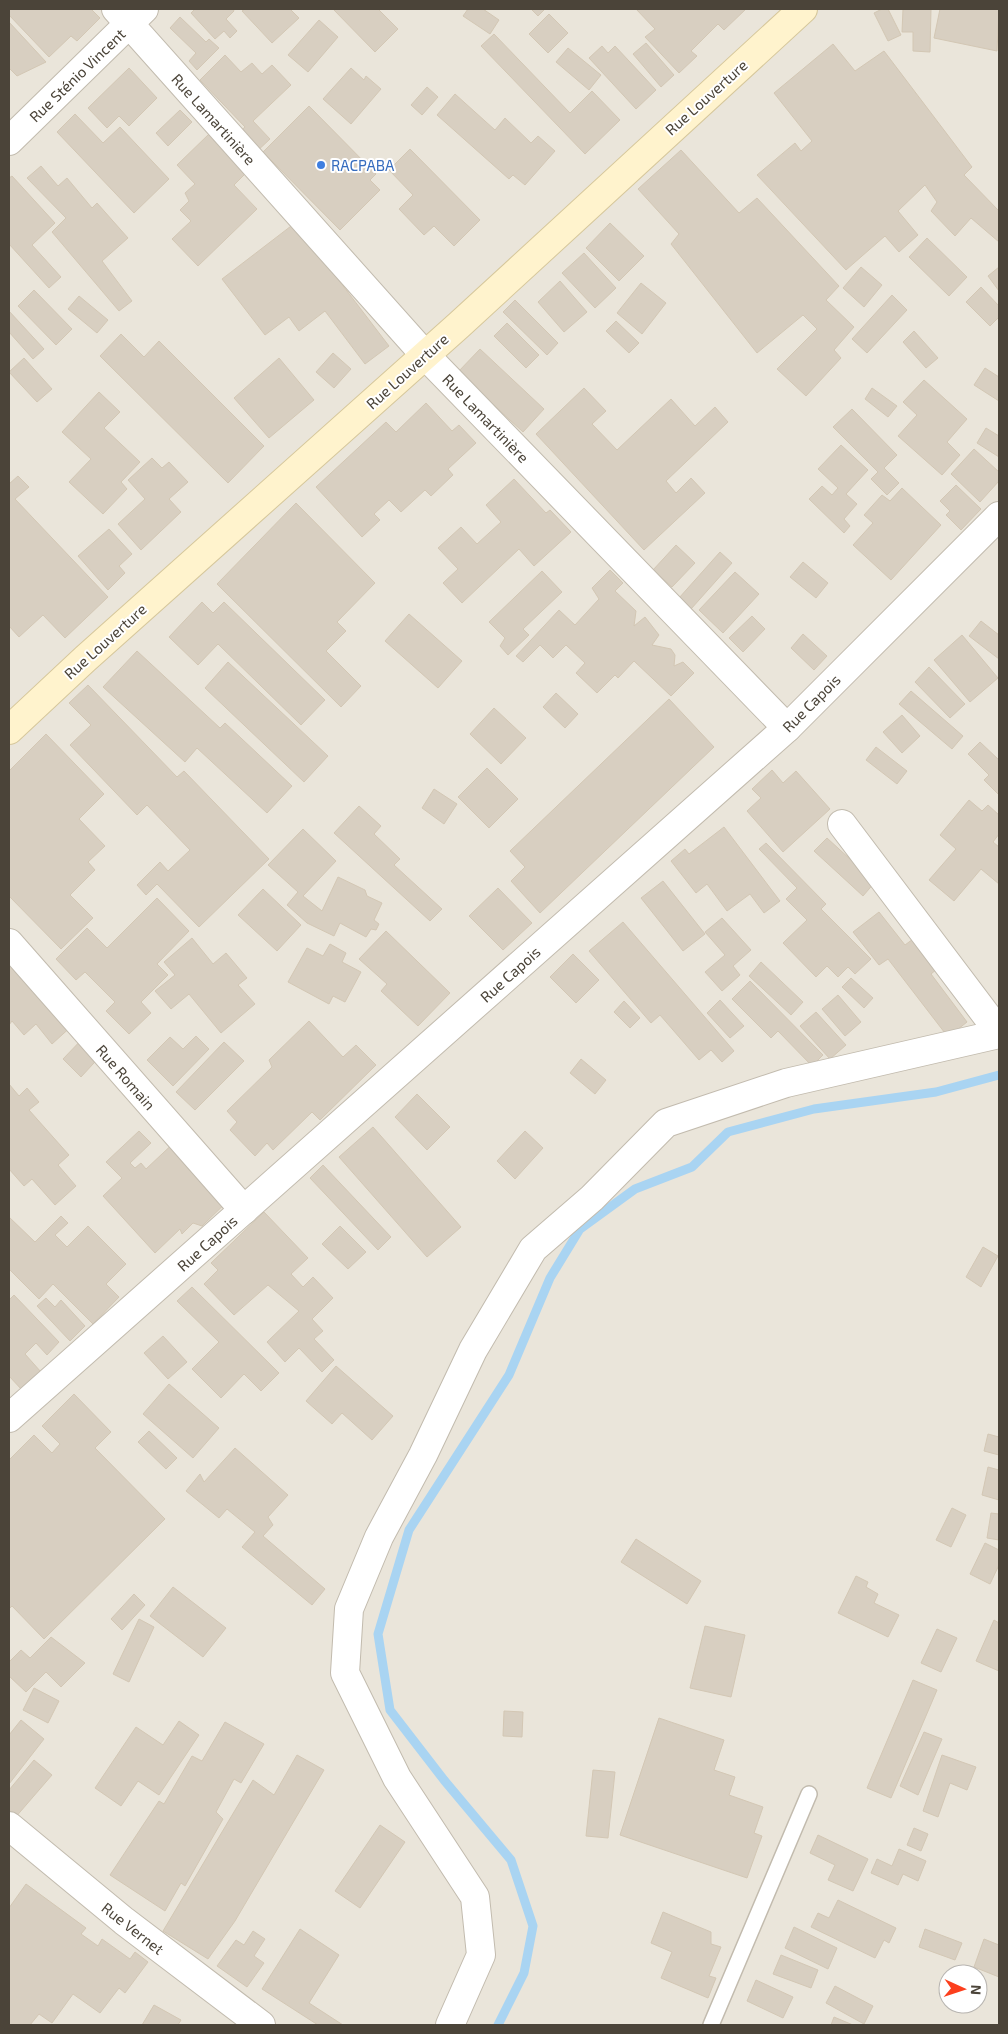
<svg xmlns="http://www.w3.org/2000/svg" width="1008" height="2034" viewBox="0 0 1008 2034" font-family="'Exo 2',sans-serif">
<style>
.residential{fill:#eae5da;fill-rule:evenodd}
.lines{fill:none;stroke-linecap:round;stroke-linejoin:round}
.stream{stroke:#a9d4f2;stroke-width:9}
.building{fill:#d8cfc1;stroke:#d3c7b4}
.service-casing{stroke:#c2bbae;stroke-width:18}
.minor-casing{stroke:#c2bbae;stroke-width:30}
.secondary-casing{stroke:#d6c79b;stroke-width:30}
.service{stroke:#fff;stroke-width:15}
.minor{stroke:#fff;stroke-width:28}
.secondary{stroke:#fff3cd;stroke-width:28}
.shop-dot{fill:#3f7fe0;stroke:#fff;stroke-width:2}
.labels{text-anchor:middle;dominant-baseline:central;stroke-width:4;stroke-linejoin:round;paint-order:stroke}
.street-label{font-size:15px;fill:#4b4439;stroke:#fff}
.shop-label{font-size:15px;fill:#366cbe;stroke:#fff;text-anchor:start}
</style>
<rect width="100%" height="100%" fill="#f6f3ec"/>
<path class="residential" d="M9 9H999V2025H9ZM948 1974H978V2004H948Z"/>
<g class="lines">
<path class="stream" d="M498 2025 524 1973 533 1926 511 1860 444 1780 390 1710 378 1634 409 1530 509 1375 550 1278 580 1229 635 1189 692 1167 728 1132 814 1109 936 1092 999 1075"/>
</g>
<g class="building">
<path d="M9 9H91L100 18 77 41 71 36 49 57 9 15Z"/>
<path d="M195 9H233L234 11 226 19 237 31 230 38 224 31 215 39 191 13Z"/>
<path d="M245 9H290L299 18 272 43 242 11Z"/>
<path d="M333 9H378L398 29 375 52Z"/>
<path d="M468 9H483L499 20 490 34 463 16Z"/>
<path d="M531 9H545L538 16Z"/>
<path d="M636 9H746L724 30 718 24 691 51 697 56 679 73 645 37 655 29Z"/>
<path d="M882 9H888L901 35 888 41 874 13Z"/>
<path d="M903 9H931L930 52 913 51V32H902Z"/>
<path d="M940 9H999L997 51 934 38Z"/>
<path d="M549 14 568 33 548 53 529 34Z"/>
<path d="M180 17 206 42 209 39 219 48 197 70 189 61 196 53 170 28Z"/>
<path d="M319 20 338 37 308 72 288 55Z"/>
<path d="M9 22 46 62 17 76 9 68Z"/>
<path d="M494 34 570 113 592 91 620 120 585 154 481 46Z"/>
<path d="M646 43 674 75 661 87 633 54Z"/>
<path d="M833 44 855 71 884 51 972 167 964 175 999 211V242L971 218 955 236 931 211 937 202 925 185 898 211 918 235 899 252 885 236 846 270 757 175 795 143 801 151 812 141 774 93Z"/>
<path d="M602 46 608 53 615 46 656 90 636 109 589 58Z"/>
<path d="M568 48 601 75 589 90 556 62Z"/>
<path d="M225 55 241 72 252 63 262 74 272 65 291 85 253 121 270 139 254 154 236 135 245 127 200 80Z"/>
<path d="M129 68 157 98 129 126 119 116 107 128 88 108Z"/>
<path d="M351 68 364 80 366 76 381 89 351 124 323 99Z"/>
<path d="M427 87 438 97 422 115 411 105Z"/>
<path d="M455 94 495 130 505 118 531 143 538 136 555 151 525 185 513 175 509 179 437 115Z"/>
<path d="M309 106 376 174 370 180 380 190 340 230 263 152Z"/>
<path d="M180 110 192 122 168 146 156 133Z"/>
<path d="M75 114 103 143 120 127 169 179 134 213 57 132Z"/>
<path d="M209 134 246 173 234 185 257 209 198 266 172 239 191 221 180 210 189 201 185 193 195 184 177 165Z"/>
<path d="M410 149 480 220 454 246 434 226 424 235 399 209 413 195 389 170Z"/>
<path d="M681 150 739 213 757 198 839 286 826 300 854 327 834 350 841 358 806 396 777 369 817 329 803 315 757 353 671 244 679 234 638 189Z"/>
<path d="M41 166 58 186 67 178 92 208 97 203 128 238 102 261 132 301 119 311 52 232 66 218 27 178Z"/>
<path d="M12 176 55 223 32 245 61 277 49 288 9 244V178Z"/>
<path d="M295 223 389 346 365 364 325 311 299 331 289 317 265 335 222 279Z"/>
<path d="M610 223 644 256 619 281 586 248Z"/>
<path d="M927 238 967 277 949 296 909 257Z"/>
<path d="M584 253 616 288 595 308 562 273Z"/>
<path d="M861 267 882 285 864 307 843 288Z"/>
<path d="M999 267V291L988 276Z"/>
<path d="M560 281 587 312 564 332 538 302Z"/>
<path d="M641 283 666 303 642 334 617 313Z"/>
<path d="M981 287 999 306V317L990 326 966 302Z"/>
<path d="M34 290 72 329 56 345 18 306Z"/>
<path d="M892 295 907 310 867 353 852 339Z"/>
<path d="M79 296 108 320 97 333 68 309Z"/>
<path d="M515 300 558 343 547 355 503 312Z"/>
<path d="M9 311 44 349 33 359 9 332Z"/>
<path d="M616 321 639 343 629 353 606 331Z"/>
<path d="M507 323 539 355 526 368 494 336Z"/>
<path d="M914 331 938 358 926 368 903 342Z"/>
<path d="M121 334 144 357 159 341 264 446 228 483 100 356Z"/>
<path d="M480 349 544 409 523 432 458 372Z"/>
<path d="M333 353 351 369 334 388 316 372Z"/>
<path d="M24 358 52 389 37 402 9 372Z"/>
<path d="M279 358 314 400 269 438 234 398Z"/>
<path d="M985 368 999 377V401L974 385Z"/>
<path d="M924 380 967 419 947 442 960 455 942 475 898 436 917 415 903 402Z"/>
<path d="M584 388 606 411 592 424 617 450 671 399 695 426 715 407 728 422 666 481 676 493 691 478 705 493 644 550 536 434Z"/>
<path d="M872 388 897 406 888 417 865 399Z"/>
<path d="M99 392 120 412 104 428 140 462 121 482 127 489 103 514 69 482 91 459 62 432Z"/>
<path d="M426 403 452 431 459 425 476 443 448 469 453 475 431 496 425 490 401 512 389 500 374 514 380 520 362 537 316 487 386 422 396 432Z"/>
<path d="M852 409 897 455 884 468 899 483 887 495 871 479 878 472 833 427Z"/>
<path d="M986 428 999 436V457L977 443Z"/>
<path d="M841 445 868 470 846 494 857 504 844 519 850 526 844 533 809 499 822 486 832 495 838 488 818 469Z"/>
<path d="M974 449 999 472V481L980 502 951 474Z"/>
<path d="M152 458 162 468 169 462 188 482 169 499 181 512 141 550 118 524 145 499 128 480Z"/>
<path d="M18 476 29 487 15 499 108 597 65 638 43 615 19 637 9 626V484Z"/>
<path d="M514 479 546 513 550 510 571 532 534 566 519 549 462 603 443 583 458 569 438 548 461 527 477 544 501 522 486 505Z"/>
<path d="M956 485 981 509 961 530 946 515 950 511 940 501Z"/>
<path d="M902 488 941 525 891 580 853 545 873 523 864 515 882 495 890 501Z"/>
<path d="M296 503 375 583 337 622 346 631 326 651 361 686 341 707 217 584Z"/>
<path d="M109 529 132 554 119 566 125 573 108 590 78 556Z"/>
<path d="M676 545 695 563 672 587 653 570Z"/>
<path d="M720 552 732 563 691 609 679 598Z"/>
<path d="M803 562 828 583 816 598 790 577Z"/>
<path d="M610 570 623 583 615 591 636 611 634 626 645 617 659 635 652 645 671 649 675 655 674 666 683 662 694 673 671 696 634 661 618 678 615 675 597 693 576 673 585 663 566 645 553 658 540 645 523 662 516 656 559 610 575 625 599 599 592 588Z"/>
<path d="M542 571 562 592 523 629 529 635 508 655 500 646 505 638 489 622Z"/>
<path d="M735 572 759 594 723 633 699 610Z"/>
<path d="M202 602 213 613 224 602 325 700 301 725 218 644 198 665 169 637Z"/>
<path d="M409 614 462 661 438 688 385 641Z"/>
<path d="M752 616 765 629 743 652 729 638Z"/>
<path d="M981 621 999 635V659L969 636Z"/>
<path d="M803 634 827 656 814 670 791 648Z"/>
<path d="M962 635 998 678 970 702 934 660Z"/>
<path d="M137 651 220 728 225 723 292 786 267 813 197 748 185 762 103 687Z"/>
<path d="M228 662 328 756 304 782 205 688Z"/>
<path d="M929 667 965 704 950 718 915 682Z"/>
<path d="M88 685 177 777 184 771 269 859 199 927 157 884 146 895 137 885 160 862 168 871 190 850 147 805 137 815 70 745 91 725 69 703Z"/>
<path d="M911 691 963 736 952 749 899 704Z"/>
<path d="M556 693 578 714 565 728 543 707Z"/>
<path d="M669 699 714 747 540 913 511 881 525 867 510 851Z"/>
<path d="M494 708 526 738 501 764 470 734Z"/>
<path d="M902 715 920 736 902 753 883 732Z"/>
<path d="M46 734 104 794 79 819 105 846 88 862 95 870 70 895 93 918 61 949 9 896V771Z"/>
<path d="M980 742 999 760V795L984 780 989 775 968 754Z"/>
<path d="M876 747 907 771 897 784 866 760Z"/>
<path d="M487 768 518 799 489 828 458 797Z"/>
<path d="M772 770 783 783 796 771 830 809 783 852 747 811 761 798 752 789Z"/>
<path d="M434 789 457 804 444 824 422 808Z"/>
<path d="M969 800 982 811 988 805 999 815V834L993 842 999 847V884L981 869 954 901 929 880 956 849 940 835Z"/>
<path d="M359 806 381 826 374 834 400 859 394 865 442 909 430 921 334 833Z"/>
<path d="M724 827 780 901 764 913 750 894 727 911 707 884 696 893 671 861 685 849 689 854Z"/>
<path d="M303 829 336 861 303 896 322 911 338 877 365 890 367 896 382 903 374 920 379 924 376 930 371 929 366 937 340 923 334 936 307 923 287 905 298 892 268 865Z"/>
<path d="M827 838 875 882 863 896 814 851Z"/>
<path d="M766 843 826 904 821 909 871 959 855 974 848 967 838 977 827 966 816 977 783 943 807 920 786 899 797 888 759 849Z"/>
<path d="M663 881 705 934 683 951 641 898Z"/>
<path d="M498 888 532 923 503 950 469 916Z"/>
<path d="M263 889 301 925 277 951 238 915Z"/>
<path d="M157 898 189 931 157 964 168 975 141 1002 151 1013 129 1034 106 1011 115 1002 85 972 76 980 56 959 87 928 107 948Z"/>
<path d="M879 912 905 945 913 939 937 969 931 974 967 1022 948 1037 888 959 879 965 853 932Z"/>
<path d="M722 918 751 950 733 966 740 975 722 991 705 972 725 955 705 932Z"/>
<path d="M623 922 734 1051 722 1062 711 1050 699 1060 660 1015 651 1023 589 951Z"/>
<path d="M386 931 450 993 418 1026 381 991 387 984 359 959Z"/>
<path d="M192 938 213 964 226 953 247 978 238 985 255 1004 221 1033 189 994 171 1009 155 991 175 975 164 962Z"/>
<path d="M330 944 346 953 342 962 361 972 345 1002 333 996 329 1004 288 982 307 948 323 956Z"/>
<path d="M9 948 74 1024 52 1044 36 1024 24 1035 12 1021 9 1025Z"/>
<path d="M573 954 599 980 576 1003 550 977Z"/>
<path d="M761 962 803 1002 791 1015 749 976Z"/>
<path d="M851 978 873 998 864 1008 842 987Z"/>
<path d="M750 981 823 1055 812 1066 778 1031 771 1038 732 999Z"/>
<path d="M838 995 861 1022 845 1036 822 1009Z"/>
<path d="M720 1000 744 1026 730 1038 707 1013Z"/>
<path d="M624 1001 640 1018 630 1028 614 1012Z"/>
<path d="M816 1012 846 1045 830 1059 800 1026Z"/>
<path d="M309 1021 343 1057 356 1045 376 1065 320 1120 312 1112 273 1150 267 1143 255 1156 230 1130 237 1122 227 1111 272 1067 269 1060Z"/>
<path d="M87 1034 105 1051 81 1077 63 1059Z"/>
<path d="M196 1036 209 1049 173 1086 147 1060 170 1037 183 1049Z"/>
<path d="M224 1042 244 1061 195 1110 176 1092Z"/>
<path d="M581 1059 606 1080 595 1094 570 1073Z"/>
<path d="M9 1084 19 1096 27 1088 39 1102 29 1110 69 1155 58 1165 76 1186 55 1205 32 1179 24 1186 9 1169Z"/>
<path d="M417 1094 450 1127 427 1150 395 1117Z"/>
<path d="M373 1127 461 1227 427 1257 339 1157Z"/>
<path d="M139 1131 151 1143 130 1163 135 1168 141 1163 146 1169 179 1138 233 1196 202 1226 193 1223 182 1234 180 1229 155 1253 103 1196 122 1178 106 1162Z"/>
<path d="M525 1131 543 1148 515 1179 497 1161Z"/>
<path d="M323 1165 391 1237 378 1250 310 1178Z"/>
<path d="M264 1212 308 1258 291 1274 303 1287 313 1277 333 1298 312 1319 323 1331 314 1339 334 1360 322 1372 299 1348 285 1362 267 1342 299 1311 268 1285 234 1315 204 1284 218 1270 211 1263Z"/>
<path d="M61 1216 68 1223 55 1235 67 1247 88 1226 126 1264 106 1284 119 1297 93 1324 53 1284 39 1299 9 1269V1217L35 1242Z"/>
<path d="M340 1226 366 1252 348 1269 322 1244Z"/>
<path d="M983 1247 998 1256 981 1287 966 1277Z"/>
<path d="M192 1287 279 1373 261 1391 244 1374 221 1398 192 1369 219 1342 177 1301Z"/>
<path d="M14 1295 59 1342 47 1355 36 1343 25 1354 41 1372 22 1390 9 1376V1300Z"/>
<path d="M46 1298 55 1307 61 1300 85 1326 70 1341 37 1306Z"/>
<path d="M163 1336 187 1362 168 1379 144 1353Z"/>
<path d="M336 1366 393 1416 372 1440 342 1413 332 1424 306 1401Z"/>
<path d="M169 1384 219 1428 193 1458 143 1414Z"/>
<path d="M74 1394 111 1432 95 1448 165 1519 44 1639 12 1606 9 1609V1460L34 1435 52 1453 60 1444 42 1426Z"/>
<path d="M149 1431 177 1458 166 1469 138 1442Z"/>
<path d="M988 1434 999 1437V1455L984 1451Z"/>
<path d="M235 1448 288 1495 268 1517 273 1525 263 1536 325 1589 312 1605 242 1547 255 1532 227 1509 219 1518 186 1491 200 1474 204 1482Z"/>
<path d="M988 1467 999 1470V1500L982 1495Z"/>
<path d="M952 1508 966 1515 951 1547 936 1540Z"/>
<path d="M991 1513 999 1514V1540L987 1538Z"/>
<path d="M636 1539 701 1581 687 1604 621 1562Z"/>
<path d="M985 1543 999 1550V1565L990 1584 970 1574Z"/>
<path d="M856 1576 868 1582 866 1587 878 1594 874 1603 899 1615 888 1637 838 1613Z"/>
<path d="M173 1587 226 1628 203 1657 150 1616Z"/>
<path d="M134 1594 145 1605 122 1630 111 1619Z"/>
<path d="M139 1619 154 1627 129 1682 113 1674Z"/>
<path d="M994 1620 999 1623V1671L976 1661Z"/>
<path d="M705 1626 745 1635 731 1697 690 1688Z"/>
<path d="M937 1629 957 1638 941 1672 921 1663Z"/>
<path d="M51 1637 85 1663 61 1687 46 1672 26 1692 9 1676V1662L21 1650 30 1658Z"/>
<path d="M913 1680 937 1690 891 1798 867 1788Z"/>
<path d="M34 1688 59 1701 48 1723 23 1710Z"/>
<path d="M504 1711 523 1712 522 1737 503 1736Z"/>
<path d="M659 1718 724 1740 714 1770 735 1777 729 1795 763 1807 754 1833 762 1836 747 1878 620 1835Z"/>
<path d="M21 1720 44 1739 9 1784V1735Z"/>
<path d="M179 1721 199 1735 159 1795 138 1781 121 1806 95 1788 136 1727 163 1745Z"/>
<path d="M225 1722 264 1744 241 1783 234 1779 216 1812 223 1819 185 1886 181 1883 165 1911 110 1875 159 1801 164 1804 192 1756 202 1761Z"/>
<path d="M924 1732 942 1739 918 1795 900 1786Z"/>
<path d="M297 1755 324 1770 235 1921 208 1959 163 1931 253 1780 274 1795Z"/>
<path d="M942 1755 976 1767 967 1790 950 1783 938 1817 923 1811Z"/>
<path d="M34 1760 52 1775 14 1819 9 1814V1790Z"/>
<path d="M593 1770 615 1772 608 1838 586 1836Z"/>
<path d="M380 1825 405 1842 360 1908 335 1891Z"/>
<path d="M914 1828 928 1834 921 1851 907 1845Z"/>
<path d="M818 1835 868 1859 853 1891 828 1880 835 1865 810 1853Z"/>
<path d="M899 1849 926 1861 918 1881 903 1874 898 1885 871 1873 877 1859 892 1866Z"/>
<path d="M26 1884 86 1928 81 1934 98 1946 102 1939 130 1959 135 1952 148 1962 125 1993 119 1988 100 2013 73 1994 52 2023 39 2014 30 2025H9V1908Z"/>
<path d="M838 1900 896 1928 889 1943 884 1940 875 1958 811 1927 818 1913 829 1918Z"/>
<path d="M663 1912 711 1932V1944L721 1947 709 1976 716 1978 708 1998 661 1978 672 1952 651 1943Z"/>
<path d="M794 1927 837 1948 828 1969 785 1948Z"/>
<path d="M300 1929 339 1955 309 2003 343 2025H318L262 1989Z"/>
<path d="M925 1929 962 1943 955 1960 919 1947Z"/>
<path d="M253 1931 265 1939 254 1956 264 1963 247 1987 217 1966 236 1940 244 1945Z"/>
<path d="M984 1939 999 1945V1977L974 1967Z"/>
<path d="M781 1955 818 1970 811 1988 773 1974Z"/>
<path d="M756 1980 793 1997 783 2018 747 2001Z"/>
<path d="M835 1986 873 2006 864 2024 826 2003Z"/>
<path d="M154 2005 181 2020 178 2025H142Z"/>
<path d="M834 2017 853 2025H831Z"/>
</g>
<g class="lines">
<defs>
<path id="service" d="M711 2025 809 1794"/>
<g id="minor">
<path d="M116 9 425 355 787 728"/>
<path d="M9 141 144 9"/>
<path d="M842 824 999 1032"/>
<path d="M9 943 244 1210"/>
<path d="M9 1418 787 728 999 516"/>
<path d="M9 1826 124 1921 261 2025"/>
<path d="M450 2025 481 1955 475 1897 397 1778 345 1673 349 1609 379 1537 423 1455 473 1350 533 1249 592 1198 666 1123 786 1083 999 1034"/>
</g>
<path id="secondary" d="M9 730 85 659 459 325 803 9"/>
</defs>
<use href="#service" class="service-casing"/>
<use href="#minor" class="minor-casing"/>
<use href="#secondary" class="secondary-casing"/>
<use href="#service" class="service"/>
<use href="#minor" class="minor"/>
<use href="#secondary" class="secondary"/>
</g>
<circle class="shop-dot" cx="321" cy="165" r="5"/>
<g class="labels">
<g class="street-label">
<text transform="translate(77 75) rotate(-44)">Rue Sténio Vincent</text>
<text transform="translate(706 97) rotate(-42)">Rue Louverture</text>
<text transform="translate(214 119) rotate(48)">Rue Lamartinière</text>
<text transform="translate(407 371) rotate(-42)">Rue Louverture</text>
<text transform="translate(486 418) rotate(46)">Rue Lamartinière</text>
<text transform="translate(105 641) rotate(-42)">Rue Louverture</text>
<text transform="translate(811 703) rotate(-45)">Rue Capois</text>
<text transform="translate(510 974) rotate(-42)">Rue Capois</text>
<text transform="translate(126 1077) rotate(49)">Rue Romain</text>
<text transform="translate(207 1243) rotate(-42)">Rue Capois</text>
<text transform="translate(133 1928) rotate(38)">Rue Vernet</text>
</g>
<g class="shop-label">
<text x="331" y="165">RACPABA</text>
</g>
</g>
<rect width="1008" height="2034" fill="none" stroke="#4b4439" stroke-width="20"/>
<g transform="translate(963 1989) rotate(93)"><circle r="24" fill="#ffffff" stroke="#b7b4b0"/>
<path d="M0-4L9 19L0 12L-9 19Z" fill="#fc3f1d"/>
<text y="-8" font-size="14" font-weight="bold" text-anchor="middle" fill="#4b4439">N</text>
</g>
</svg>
